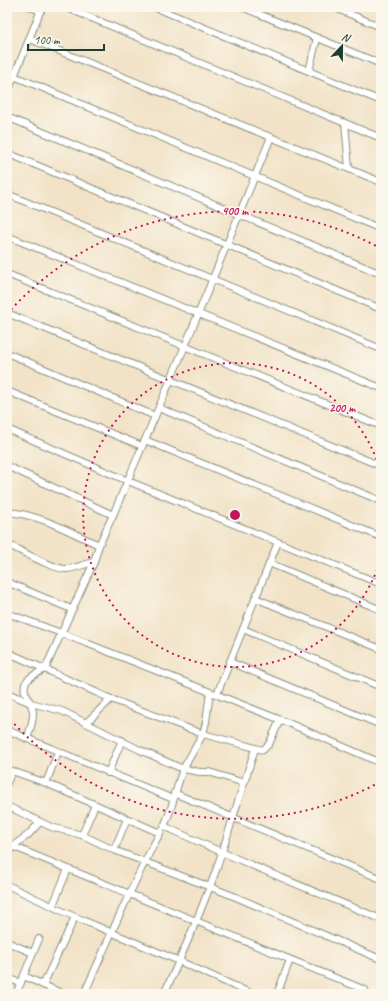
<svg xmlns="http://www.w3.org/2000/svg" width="388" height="1001" viewBox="0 0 388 1001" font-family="Caveat,sans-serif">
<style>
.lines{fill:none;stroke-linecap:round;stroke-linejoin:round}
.minor-casing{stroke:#88907e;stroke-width:8}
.minor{stroke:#fff;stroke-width:6}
.ring{fill:none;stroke:#c2185b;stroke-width:2;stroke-dasharray:2 4}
.centre{fill:#c2185b;stroke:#fbf7ec;stroke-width:2}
.ring-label{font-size:12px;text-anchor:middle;font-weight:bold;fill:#c2185b;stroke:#fbf7ec;stroke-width:3.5;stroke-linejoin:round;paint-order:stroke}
</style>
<rect width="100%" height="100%" fill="#fbf7ec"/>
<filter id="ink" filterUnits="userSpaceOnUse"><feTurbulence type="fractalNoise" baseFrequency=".025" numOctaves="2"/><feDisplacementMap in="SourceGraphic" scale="8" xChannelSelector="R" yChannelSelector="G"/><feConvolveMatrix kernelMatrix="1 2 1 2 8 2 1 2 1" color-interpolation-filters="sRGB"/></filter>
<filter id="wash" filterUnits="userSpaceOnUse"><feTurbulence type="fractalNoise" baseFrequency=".012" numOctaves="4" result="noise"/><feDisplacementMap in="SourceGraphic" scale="16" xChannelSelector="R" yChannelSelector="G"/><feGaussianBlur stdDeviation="0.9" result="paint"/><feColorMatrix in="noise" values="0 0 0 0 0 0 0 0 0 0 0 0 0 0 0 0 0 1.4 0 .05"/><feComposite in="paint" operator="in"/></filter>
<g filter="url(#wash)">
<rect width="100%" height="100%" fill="#f2e3c8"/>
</g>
<g filter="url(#ink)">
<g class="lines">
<defs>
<g id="minor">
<path d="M31 7 41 11"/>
<path d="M65 7 381 138"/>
<path d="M154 7 381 101"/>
<path d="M242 7 381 64"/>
<path d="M333 7 381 27"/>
<path d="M30 39 381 182"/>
<path d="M309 71 317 38"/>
<path d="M14 76 381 229"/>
<path d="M7 94 42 7"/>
<path d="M7 117 381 274"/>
<path d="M345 123 349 168"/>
<path d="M7 153 381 309"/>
<path d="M7 194 381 349"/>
<path d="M7 236 381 388"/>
<path d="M7 274 381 426"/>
<path d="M7 313 381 466"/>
<path d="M7 353 155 416"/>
<path d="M7 391 142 446"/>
<path d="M159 408 381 501"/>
<path d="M7 429 128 481 381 584"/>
<path d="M145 440 381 537"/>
<path d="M7 466 113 515"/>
<path d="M7 512C39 514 70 532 99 545"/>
<path d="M7 544C20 550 54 570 67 569 76 568 85 564 94 562"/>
<path d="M269 563 381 610"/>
<path d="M7 582 71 609"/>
<path d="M255 598 381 649"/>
<path d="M7 613 61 633 210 692"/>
<path d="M243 629 381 687"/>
<path d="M7 652 111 699"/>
<path d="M230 662 381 725"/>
<path d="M7 693 31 703 62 711 140 750 183 769 203 734 206 722 210 692 286 722 381 763"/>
<path d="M217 694 278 542"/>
<path d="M86 723 111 699 203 734 263 750 269 744 280 720"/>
<path d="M7 730 173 799"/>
<path d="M27 739C30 730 34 720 33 711 32 705 29 701 27 696 18 681 34 675 45 669L94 562 99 545 113 515 185 346 271 137"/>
<path d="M108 773 122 740"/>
<path d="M7 783 12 771 46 783 58 752"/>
<path d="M46 783 160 833 161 831"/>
<path d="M244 783 255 749"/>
<path d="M174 793 381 879"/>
<path d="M7 806 51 827 82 835 114 850 231 895 378 958"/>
<path d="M82 835 95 805"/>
<path d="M7 844 365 990"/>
<path d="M114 850 127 819"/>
<path d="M7 856 13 846 28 835 40 822"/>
<path d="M7 885 75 917 179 961 252 994"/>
<path d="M53 905 68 869"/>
<path d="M7 942 33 953"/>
<path d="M24 976 63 994"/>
<path d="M7 978 21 983"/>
<path d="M43 985 75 917"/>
<path d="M16 994 39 939"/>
<path d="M84 994C109 940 131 885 160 833"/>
<path d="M164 994C182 955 199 916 214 876 225 845 234 813 244 783L209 772H200L183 769C176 787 173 808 164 826 236 860 308 889 381 919"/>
<path d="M277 994 290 960"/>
</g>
</defs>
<use href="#minor" class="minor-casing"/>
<use href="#minor" class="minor"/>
</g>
</g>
<g class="ring">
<path d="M381 558A152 152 0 1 1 381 472"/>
<path d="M380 782A304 304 0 0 1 7 716M7 314A304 304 0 0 1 380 248"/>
</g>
<circle cx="235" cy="515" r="6" class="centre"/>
<g class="ring-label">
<text x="235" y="215">400 m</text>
<text x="342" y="412">200 m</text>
</g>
<rect width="388" height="1001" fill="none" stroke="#fbf7ec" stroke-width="24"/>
<g transform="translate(342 46) rotate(22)" stroke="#fbf7ec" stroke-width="3" paint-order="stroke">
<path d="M0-3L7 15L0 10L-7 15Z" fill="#1f3d34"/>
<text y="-6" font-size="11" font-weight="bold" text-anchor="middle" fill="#1f3d34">N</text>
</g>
<path d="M28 44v6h76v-6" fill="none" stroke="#1f3d34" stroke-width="2"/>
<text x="34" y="44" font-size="12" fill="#1f3d34" stroke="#fbf7ec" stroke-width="3" paint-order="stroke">100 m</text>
</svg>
